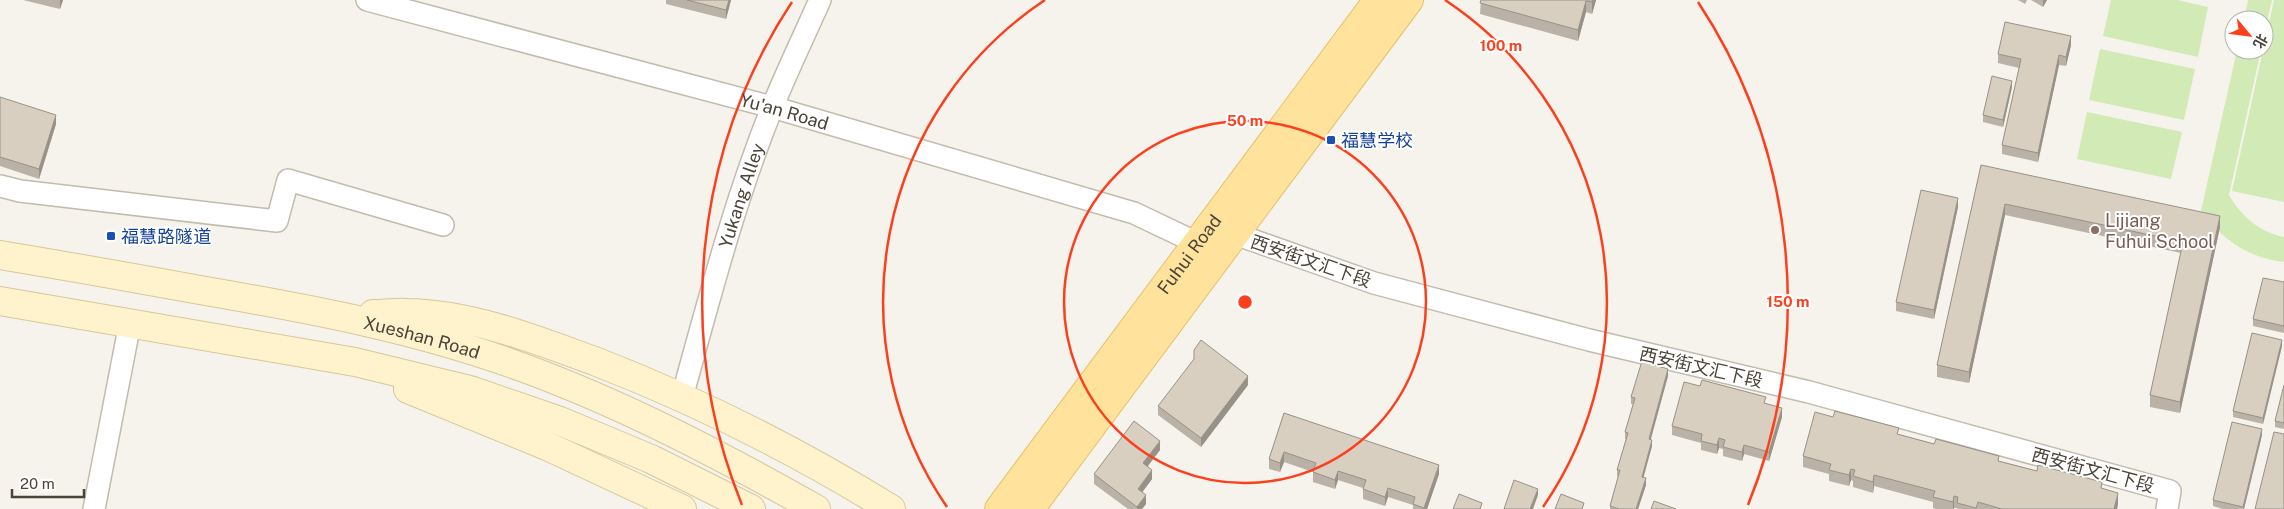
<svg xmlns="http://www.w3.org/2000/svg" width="2284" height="509" viewBox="0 0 2284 509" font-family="'Public Sans','Noto Sans SC',sans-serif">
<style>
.pitch{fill:#d2eab5}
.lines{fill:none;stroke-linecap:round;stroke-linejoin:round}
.street-casing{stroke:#c2bbae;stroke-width:24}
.secondary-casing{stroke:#d6c79b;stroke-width:30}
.primary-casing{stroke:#e6c16a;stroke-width:30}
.street{stroke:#fff;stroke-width:21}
.secondary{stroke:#fff3cd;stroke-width:28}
.primary{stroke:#ffe39c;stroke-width:28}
.wall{fill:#bab2a6}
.shaded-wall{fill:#979187}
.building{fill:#d8cfc1;stroke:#979187}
.ring{fill:none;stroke:#fc3f1d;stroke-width:2.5}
.transit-dot{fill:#1a4fb4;stroke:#fff;stroke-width:2}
.education-dot{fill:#8d6e63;stroke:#fff;stroke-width:2}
.labels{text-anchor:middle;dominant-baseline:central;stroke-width:4;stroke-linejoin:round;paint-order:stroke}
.street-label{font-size:18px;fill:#4b4439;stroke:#fff}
.transit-label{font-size:18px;fill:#164399;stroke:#fff;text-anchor:start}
.education-label{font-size:18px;fill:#785e54;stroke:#fff;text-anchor:start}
.centre{fill:#fc3f1d;stroke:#fff;stroke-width:2.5}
.ring-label{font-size:15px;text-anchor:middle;font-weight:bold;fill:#fc3f1d;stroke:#fff;stroke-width:4;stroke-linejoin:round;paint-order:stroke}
</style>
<rect width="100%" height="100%" fill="#f6f3ec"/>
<g class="pitch">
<path d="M2111 0H2177L2208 7 2198 57 2103 36Z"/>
<path d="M2248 0H2272L2264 35V20H2244Z"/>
<path d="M2274 0H2284V202L2232 191Z"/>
<path d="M2100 49 2195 69 2184 120 2089 100Z"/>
<path d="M2237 50H2261L2229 195C2241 216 2259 232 2284 237V262C2248 258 2223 240 2201 211Z"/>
<path d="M2087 112 2182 132 2171 179 2077 159Z"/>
</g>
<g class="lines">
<defs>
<g id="street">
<path id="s1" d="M367 0 772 107 1134 213 1197 243"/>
<path d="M0 186 20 191 277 221 288 180 443 225"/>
<path d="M1235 234 1374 283 1589 340 1809 392 2170 491 2167 509"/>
<path id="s2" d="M682 397C709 300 734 202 772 108 787 71 804 36 820 0"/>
<path d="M94 509 130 323"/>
</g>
<g id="secondary">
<path id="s3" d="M0 255C67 266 134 278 200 290 310 309 419 329 524 368 625 405 722 456 816 509"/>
<path d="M0 301 355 362 470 390 560 421 651 459 751 509"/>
<path d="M373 314C384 314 396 312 407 313 472 314 537 340 597 362 700 402 797 451 891 509"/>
<path d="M408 389 547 446 682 509"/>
</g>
<g id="primary">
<path id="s4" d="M999 509 1378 0"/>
<path d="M1030 509 1409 0"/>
</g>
</defs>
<use href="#street" class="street-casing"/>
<use href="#secondary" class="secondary-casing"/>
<use href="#primary" class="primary-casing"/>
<use href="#street" class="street"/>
<use href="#secondary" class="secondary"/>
<use href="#primary" class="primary"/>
</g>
<g class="wall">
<path d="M23 0H63L60 9Z"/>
<path d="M666 0H731L726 19 666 4Z"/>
<path d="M1481 0H1596L1592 14 1586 12 1578 41 1480 14Z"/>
<path d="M2018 0H2027L2025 4Z"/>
<path d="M2031 0H2047L2043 7Z"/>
<path d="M2071 45 2066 66 2059 65 2038 162 2002 154V145L2019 68 1998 63V54Z"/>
<path d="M2012 87 2003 127 1983 122V115Z"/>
<path d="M0 97 56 124 39 179 0 166Z"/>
<path d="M1981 165 2220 227 2180 413 2150 407V395L2181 253 2005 215 1969 383 1937 377V365Z"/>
<path d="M1958 207 1934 319 1896 311V302Z"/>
<path d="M2284 282V333L2253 326V319Z"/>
<path d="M2282 346 2263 424 2233 417V411Z"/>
<path d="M1668 376 1650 439 1652 446 1643 477 1646 485 1638 509H1610V506L1618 477 1617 476V470L1626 439H1625V432L1633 404H1631V397Z"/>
<path d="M1248 385 1201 447 1158 415V406Z"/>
<path d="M2284 385V429L2275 427V421Z"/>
<path d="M1766 403 1782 417 1769 461 1744 454 1742 461 1723 456V449L1719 448 1717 454 1701 450V443L1672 435V426Z"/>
<path d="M1284 413 1439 474 1427 509H1413V505L1388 497 1385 506 1363 499V488L1338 480 1335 489 1313 482V472L1284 462 1280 472 1269 469V459Z"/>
<path d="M1833 417 2102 488 2118 504 2117 509H1957V508H1954V509H1936L1933 508V502L1874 486 1873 493 1853 487V481L1851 480 1849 486 1829 481V474L1803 467V456Z"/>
<path d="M2262 435 2244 509H2223L2213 506V500Z"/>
<path d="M1160 450 1148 466 1152 479 1142 492 1146 504 1142 509H1128L1094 484V474Z"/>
</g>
<g class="shaded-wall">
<path d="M60 0H63L60 9Z"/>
<path d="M729 0H731L726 19V10Z"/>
<path d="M1593 0H1596L1592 14V2Z"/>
<path d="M2043 0H2047L2043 7Z"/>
<path d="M1586 1V12L1578 41V30Z"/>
<path d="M2071 36V45L2066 66V57Z"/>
<path d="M2059 55V65L2038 162V153Z"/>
<path d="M2012 81V87L2003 127V120Z"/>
<path d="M56 115V124L39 179V169Z"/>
<path d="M1958 198V207L1934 319V310Z"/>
<path d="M2005 204V215L1969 383V372Z"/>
<path d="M2220 216V227L2180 413V402Z"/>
<path d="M2282 340V346L2263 424V418Z"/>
<path d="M1668 369V376L1649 446V439Z"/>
<path d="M1248 376V385L1201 447V438Z"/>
<path d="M1782 408V417L1769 461V452Z"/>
<path d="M2262 429V435L2244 509H2243Z"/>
<path d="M1719 438V448L1717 454V445Z"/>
<path d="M1652 440V446L1642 483V477Z"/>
<path d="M1160 441V450L1143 472V463Z"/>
<path d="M1744 445V454L1742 461V452Z"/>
<path d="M1284 452V462L1280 472V463Z"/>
<path d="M1439 465V474L1427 509H1424Z"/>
<path d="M1851 469V480L1849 486V475Z"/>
<path d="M1152 470V479L1138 498V489Z"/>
<path d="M1338 471V480L1335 489V480Z"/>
<path d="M1874 475V486L1873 493V482Z"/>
<path d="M1646 478V485L1638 509H1636Z"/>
<path d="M1388 488V497L1385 506V497Z"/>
<path d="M1538 489V495L1533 509H1530Z"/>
<path d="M2118 493V504L2117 509H2114Z"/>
<path d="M1146 495V504L1142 509H1137V507Z"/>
<path d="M1954 496V509H1953V502Z"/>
</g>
<g class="building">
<path d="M687 0H729L726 10Z"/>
<path d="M1481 0H1593L1592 2 1586 1 1578 30 1480 3Z"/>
<path d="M2005 22 2071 36 2066 57 2059 55 2038 153 2002 145 2021 59 1998 54Z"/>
<path d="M1992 76 2012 81 2003 120 1983 115Z"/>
<path d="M0 97 56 115 39 169 0 157Z"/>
<path d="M1981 165 2220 216 2180 402 2150 395 2183 242 2005 204 1969 372 1937 365Z"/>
<path d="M1921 190 1958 198 1934 310 1896 302Z"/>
<path d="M2263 278 2284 282V326L2253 319Z"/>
<path d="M2252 333 2282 340 2263 418 2233 411Z"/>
<path d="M1201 340 1248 376 1201 438 1158 406 1194 359V350Z"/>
<path d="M1642 361 1668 369 1649 439 1652 440 1642 477 1646 478 1636 509H1619L1610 506 1620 470H1617L1628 433 1625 432 1635 398 1631 397Z"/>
<path d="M1702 380 1766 397 1764 403 1782 408 1769 452 1744 445 1742 452 1723 447 1725 440 1719 438 1717 445 1701 441 1702 434 1672 426 1684 382 1700 386Z"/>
<path d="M2284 385V423L2275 421Z"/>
<path d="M1835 411 1899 428 1897 434 1934 444 1936 439 1999 456 1998 461 2037 471 2038 465 2102 482 2101 488 2118 493 2114 509H2002L1978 502 1976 508 1957 503 1958 497 1954 496 1953 502 1933 497 1935 491 1874 475 1873 482 1853 476 1855 470 1851 469 1849 475 1829 470 1831 464 1803 456 1815 412 1833 417Z"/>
<path d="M1284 413 1439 465 1424 508 1413 504 1415 497 1388 488 1385 497 1363 489 1366 480 1338 471 1335 480 1313 472 1316 463 1284 452 1280 463 1269 459Z"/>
<path d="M1134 421 1160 441 1143 463 1152 470 1138 489 1146 495 1137 507 1094 474Z"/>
<path d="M2232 422 2262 429 2243 507 2213 500Z"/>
<path d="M2274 432 2284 434V509H2255Z"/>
<path d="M1514 480 1538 489 1530 509H1504Z"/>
<path d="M1459 494 1482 503 1480 509H1453Z"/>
<path d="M1561 494 1584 503 1582 509H1555Z"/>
<path d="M1654 501 1676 509H1651Z"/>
</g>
<g class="ring">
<circle cx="1245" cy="302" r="181"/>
<path d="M947 507A362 362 0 0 1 1045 0M1445 0A362 362 0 0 1 1543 507"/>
<path d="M742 505A543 543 0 0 1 792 2M1698 2A543 543 0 0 1 1748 505"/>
</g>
<g class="transit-dot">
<rect x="1326" y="135" width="10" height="10" rx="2.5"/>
<rect x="106" y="231" width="10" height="10" rx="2.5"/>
</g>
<circle class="education-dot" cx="2095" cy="230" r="5"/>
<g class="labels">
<g class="street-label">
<text stroke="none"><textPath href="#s1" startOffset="432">Yu'an Road</textPath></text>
<text stroke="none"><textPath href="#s2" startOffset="210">Yukang Alley</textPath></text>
<text stroke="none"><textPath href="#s4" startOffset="318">Fuhui Road</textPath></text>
<text transform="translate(1311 261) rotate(19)">西安街文汇下段</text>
<text stroke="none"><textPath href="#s3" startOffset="430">Xueshan Road</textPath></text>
<text transform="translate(1701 367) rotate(13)">西安街文汇下段</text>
<text transform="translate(2093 470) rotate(15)">西安街文汇下段</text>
</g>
<g class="transit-label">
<text x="1341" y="140">福慧学校</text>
<text x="121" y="236">福慧路隧道</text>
</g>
<g class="education-label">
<text x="2105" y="220">Lijiang<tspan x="2105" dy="21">Fuhui School</tspan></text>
</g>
</g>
<circle cx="1245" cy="302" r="8" class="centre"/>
<g class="ring-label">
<text x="1501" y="51">100 m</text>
<text x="1245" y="126">50 m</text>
<text x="1788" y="307">150 m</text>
</g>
<g transform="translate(2249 35) rotate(119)"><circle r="24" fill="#ffffff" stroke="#b7b4b0"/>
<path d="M0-4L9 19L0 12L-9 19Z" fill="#fc3f1d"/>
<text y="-8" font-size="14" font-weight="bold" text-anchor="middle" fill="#4b4439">北</text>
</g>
<path d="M12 489v8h72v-8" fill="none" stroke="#4b4439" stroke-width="2.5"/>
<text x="20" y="489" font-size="15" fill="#4b4439" stroke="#ffffff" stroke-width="4" paint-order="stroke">20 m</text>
</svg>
